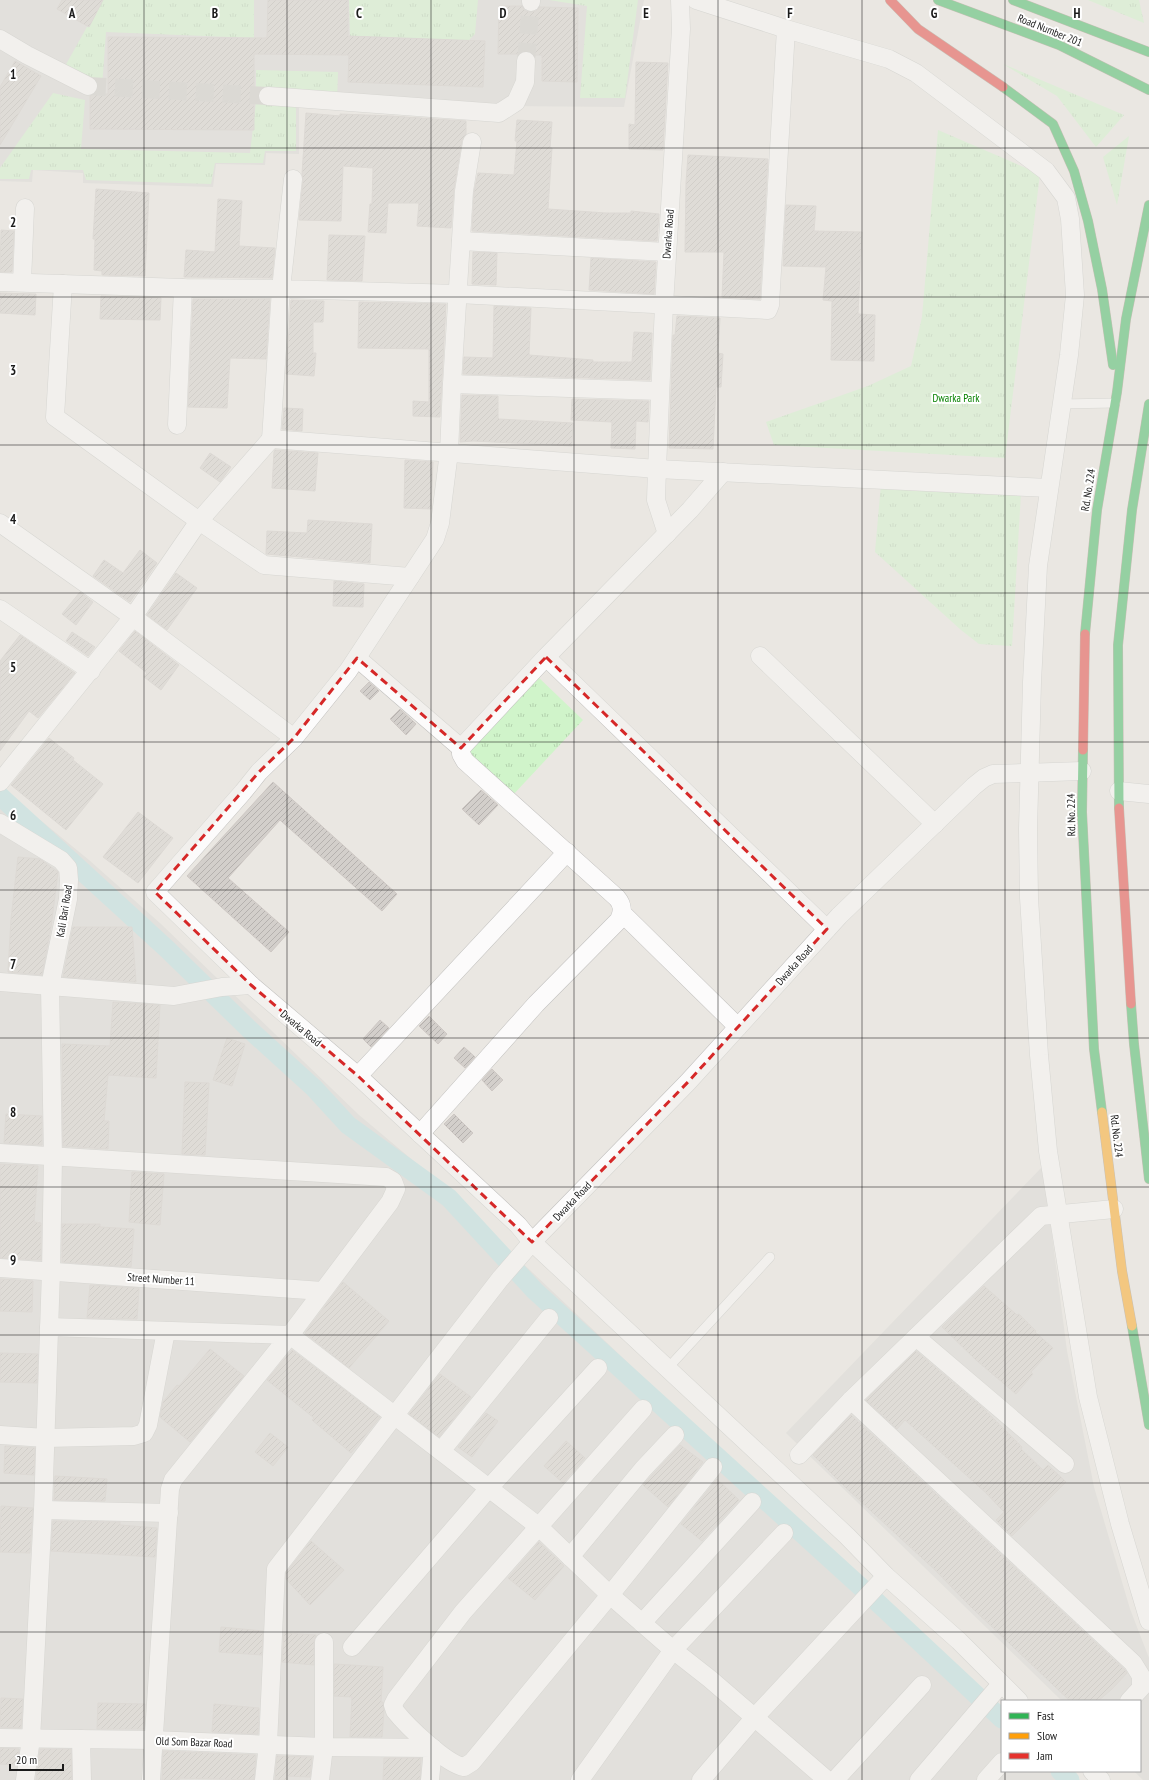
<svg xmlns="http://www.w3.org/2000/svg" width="1149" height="1780" viewBox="0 0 1149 1780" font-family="'PT Sans Narrow',sans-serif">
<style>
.residential{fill:#d9d7d4}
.park{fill:url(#park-tufts)}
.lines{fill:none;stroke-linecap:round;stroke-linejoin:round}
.canal{stroke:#b3dee1;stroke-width:19}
.building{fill:url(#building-hatch);stroke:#cec8c4}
.street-tunnel{stroke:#cbc8c4;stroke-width:18;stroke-dasharray:18 9;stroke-linecap:butt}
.lane-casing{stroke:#c2c1bf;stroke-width:10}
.street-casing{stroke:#c2c1bf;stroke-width:19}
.fast-casing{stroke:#a09180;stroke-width:10}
.slow-casing{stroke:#a09180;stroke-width:10}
.jam-casing{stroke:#a09180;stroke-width:10}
.lane{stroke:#fcfbfb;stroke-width:9}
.street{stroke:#fcfbfb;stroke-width:18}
.fast{stroke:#30b455;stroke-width:9}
.slow{stroke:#ff9f0a;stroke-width:9}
.jam{stroke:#e5322d;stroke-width:9}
.marked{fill:none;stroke:#d62828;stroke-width:3;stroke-dasharray:8 5;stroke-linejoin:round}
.grid{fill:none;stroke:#1b1b1b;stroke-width:1;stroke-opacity:0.55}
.labels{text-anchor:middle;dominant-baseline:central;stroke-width:4;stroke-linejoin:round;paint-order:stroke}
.street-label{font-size:11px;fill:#1b1b1b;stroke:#fff}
.park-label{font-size:11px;fill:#078200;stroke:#fff}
.grid-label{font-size:13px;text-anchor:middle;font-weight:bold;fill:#1b1b1b;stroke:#fff;stroke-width:4;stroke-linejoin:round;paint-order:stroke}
</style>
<defs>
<pattern id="park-tufts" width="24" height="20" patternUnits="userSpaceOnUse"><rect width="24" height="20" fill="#d0f4ca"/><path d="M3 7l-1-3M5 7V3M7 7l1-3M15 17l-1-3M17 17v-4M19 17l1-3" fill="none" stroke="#b2d1ad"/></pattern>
<pattern id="building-hatch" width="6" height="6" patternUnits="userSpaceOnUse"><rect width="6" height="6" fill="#d3cfcb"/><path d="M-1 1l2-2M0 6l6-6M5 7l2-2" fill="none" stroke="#b5b1ae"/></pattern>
</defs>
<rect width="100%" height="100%" fill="#eae7e2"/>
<g class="residential">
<path d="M0 0H644L624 107 299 104V154L266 153 265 165 216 164 213 187 83 183V173L33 170 32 182 0 181Z"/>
<path d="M0 787 89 860 161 924 359 1115 466 1205 497 1239 658 1391 849 1565 1002 1711V1771H1067L1077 1780H0Z"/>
<path d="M1043 1166 1067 1351 1094 1487 1130 1609 1149 1658V1780H1143L1134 1771H1140V1701H1062L786 1433Z"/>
</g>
<g class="park">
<path d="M102 0H254V38L106 32 102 87 64 68Z"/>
<path d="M349 0H478L475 34 468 41 350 36Z"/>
<path d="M549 0H638L625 98H580L587 6Z"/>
<path d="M1088 0H1139L1144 23Z"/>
<path d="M1003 64 1124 115 1096 147 1057 96Z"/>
<path d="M256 70 338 72 337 101 296 102V151H265L263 163H215L211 184 86 180 83 170H31L29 179H0V168L53 93 85 100 81 149 250 153 256 102Z"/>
<path d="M938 130 1040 174 1005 458 774 445 766 422 868 386 911 366 922 317Z"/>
<path d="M1129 136 1117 205 1103 157Z"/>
<path d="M881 484 1021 493 1012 646 979 644 961 630 875 552Z"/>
<path d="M536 675 583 720 512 796 466 753Z"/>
</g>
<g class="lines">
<g class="canal">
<path d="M0 796 167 949 249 1029 314 1088 348 1125 449 1198 535 1291 863 1589 1002 1719"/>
<path d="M1060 1771 1070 1780"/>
</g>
</g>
<g class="building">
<path d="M62 0H103L89 27 57 9Z"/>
<path d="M268 0H348V36L485 41 483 87 348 82 349 55 254 54V130L90 129V96L94 94H108V37L267 38Z"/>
<path d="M499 6H522L525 11 531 12 536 11 540 7 578 8 577 82 542 81V55H534L526 51 518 54H498Z"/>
<path d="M15 61 41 76 0 145V87Z"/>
<path d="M636 62 668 63 663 150 629 149V124L635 125Z"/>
<path d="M306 113 340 116V114L392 116 466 121V134L462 140 454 189 451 228 417 226 419 203H388L386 233 368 232 370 204H372L373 168 343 166 341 221 299 220 303 180 302 174Z"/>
<path d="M517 120 552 122 550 148H552L548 209 606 213H631V211L659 214 657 241 472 231 474 192 478 173 514 175 517 141H515Z"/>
<path d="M688 155 768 159 760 299 722 297 724 252H685L686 183Z"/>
<path d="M96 189 149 193 145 276 102 275V271L94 270 95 239H93Z"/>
<path d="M218 199 242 201 239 246 275 248 272 278 184 277 186 250 215 252Z"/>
<path d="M786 205 816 206 814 231 862 232 858 314 875 315 874 361 831 360 832 301 823 300 826 267 783 266Z"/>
<path d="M1 230 14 231 12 272H0Z"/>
<path d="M329 235 365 236 362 281 327 280Z"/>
<path d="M473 252 497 253 496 285 472 284Z"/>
<path d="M591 258 656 262 654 294 589 290Z"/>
<path d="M0 293 36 294 35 315 0 313Z"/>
<path d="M101 296 161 298 160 320 100 319Z"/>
<path d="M193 299H270L266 359 230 358 227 408 188 407Z"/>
<path d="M291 300 324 301 323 322H313V353H316L314 376 286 374Z"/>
<path d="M359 302 446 304 440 417 413 416V401L429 402V349L358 348Z"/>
<path d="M494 306 531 308 529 355 593 360V362H632L634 332 652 333 650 380 463 374 464 357 493 358Z"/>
<path d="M677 316 720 318 718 353 723 354 721 387H716L713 449 669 448 673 335H675Z"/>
<path d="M462 395 498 396V418L499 419 573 423 572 446 473 441 460 442Z"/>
<path d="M572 399 649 401 648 422 636 421 635 449 611 448 612 422 571 420Z"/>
<path d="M284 408 303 409 302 431 282 429Z"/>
<path d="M275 450 318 453 315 491 272 488 274 452Z"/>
<path d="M210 453 231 467 220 482 200 468Z"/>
<path d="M405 460 433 462 431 509 404 508Z"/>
<path d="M308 520 372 524 370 563 266 554 267 531 307 533Z"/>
<path d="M140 550 157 563 130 602 93 576 104 560 123 573Z"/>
<path d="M176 573 197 588 167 630 147 615Z"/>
<path d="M334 581 364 584 363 607 333 606Z"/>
<path d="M80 592 93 602 76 625 62 614Z"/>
<path d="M135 631 179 665 161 690 144 677 147 673 119 651Z"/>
<path d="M72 632 95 647 88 656 66 641Z"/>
<path d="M20 635 75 673 38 718 29 711 0 751V661Z"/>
<path d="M369 682 379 691 370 700 360 691Z"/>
<path d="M400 709 416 724 406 735 390 719Z"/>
<path d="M49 738 74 758 73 760 103 784 66 830 11 785Z"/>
<path d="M273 782 397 894 382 911 280 820 228 878 289 932 271 952 187 876Z"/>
<path d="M481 790 498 805 479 825 462 809Z"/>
<path d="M138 812 173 838 138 883 103 857Z"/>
<path d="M18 857 40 859 58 872 51 927 42 975 8 972 11 919Z"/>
<path d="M73 927H132L136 982 63 977Z"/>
<path d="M113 1002 160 1005 156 1078 108 1075 104 1121H109L108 1149 63 1146 62 1044 110 1046Z"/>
<path d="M429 1016 447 1034 438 1044 419 1026Z"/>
<path d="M380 1020 389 1028 371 1047 363 1039Z"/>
<path d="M227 1038 245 1044 232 1086 213 1080Z"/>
<path d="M464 1047 475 1057 465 1068 454 1058Z"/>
<path d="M492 1069 503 1080 492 1091 482 1080Z"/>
<path d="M185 1082 209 1083 205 1155 182 1154Z"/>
<path d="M6 1114 42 1116V1145L4 1143Z"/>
<path d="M454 1114 473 1133 463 1143 444 1124Z"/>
<path d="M0 1164 38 1166 34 1222 41 1223V1260L0 1258Z"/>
<path d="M132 1172 164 1174 160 1225 129 1222Z"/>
<path d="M62 1224H100V1227L134 1229 131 1267 62 1262Z"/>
<path d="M0 1279 33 1281 32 1312 0 1311Z"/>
<path d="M343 1282 389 1321 349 1368 305 1333Z"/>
<path d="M90 1285 139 1288 137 1319 87 1318Z"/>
<path d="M984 1286 1017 1315 1019 1314 1036 1331 1035 1332 1053 1348 1031 1372 1033 1374 1016 1394 976 1360 942 1327Z"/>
<path d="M210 1349 244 1376 190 1442 160 1417 163 1402 177 1385 179 1386Z"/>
<path d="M292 1350 380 1417 351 1453 312 1420 314 1418 267 1380Z"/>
<path d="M916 1351 982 1407 1022 1447 1021 1449 1043 1470 1048 1465 1066 1482 1012 1536 996 1520 1004 1512 986 1493 905 1420 897 1429 866 1400Z"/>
<path d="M0 1353 38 1354 37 1383 0 1382Z"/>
<path d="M440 1374 471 1397 439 1437 409 1414Z"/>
<path d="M486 1413 498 1421 472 1457 458 1447Z"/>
<path d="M851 1415 1125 1670 1127 1673 1112 1689 1098 1701H1070L971 1607 935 1570 846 1488 813 1455Z"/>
<path d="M270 1433 288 1447 273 1466 255 1452Z"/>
<path d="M566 1441 585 1458 563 1483 544 1466Z"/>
<path d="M680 1445 703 1462 668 1507 643 1485Z"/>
<path d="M5 1446 35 1448 34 1475 4 1473Z"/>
<path d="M55 1476 107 1479 105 1501 54 1500Z"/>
<path d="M717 1479 739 1500 702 1541 681 1524Z"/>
<path d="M1 1506 33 1508 30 1553 0 1552Z"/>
<path d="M53 1521 120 1522V1525L157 1528 155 1557 51 1551Z"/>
<path d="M311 1541 344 1570 310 1605 286 1579V1573Z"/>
<path d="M539 1542 564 1566 535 1600 508 1578Z"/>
<path d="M221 1627 263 1631 262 1655 219 1652Z"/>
<path d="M284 1633 316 1635 314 1642V1665L282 1662Z"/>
<path d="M334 1664 383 1667 381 1702H383L384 1710 382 1737H350L352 1697 334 1696Z"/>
<path d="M1 1698 23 1699 21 1728 0 1727Z"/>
<path d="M98 1703 145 1704 144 1729H97Z"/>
<path d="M214 1704 259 1708 258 1734 212 1732Z"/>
<path d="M0 1748 19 1749 17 1765 0 1764Z"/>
<path d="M40 1749H71L72 1780H36Z"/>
<path d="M163 1751 256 1755 254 1780 179 1778V1780H162Z"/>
<path d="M277 1756 312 1757 310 1777 287 1776V1780H275Z"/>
<path d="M384 1758H421L420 1780H383Z"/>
</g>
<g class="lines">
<g class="street-tunnel">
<path d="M526 61 531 2"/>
<path d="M88 86 268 96"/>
</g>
<defs>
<g id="lane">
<path d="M1061 404 1115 403"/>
<path d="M667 1369 770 1257"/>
</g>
<g id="street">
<path d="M696 0 786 29 889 59 916 73 1046 171 1066 198 1070 219 1075 295 1069 355 1038 566 1032 682 1028 829 1029 898 1039 1055 1048 1151 1088 1397 1120 1524 1149 1621"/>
<path d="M531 2V0"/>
<path d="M0 39 27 55 88 86"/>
<path d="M268 96 499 113 516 102 525 82 526 61"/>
<path d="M293 179 281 289 458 294 768 310 770 305 786 29"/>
<path d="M461 241 667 252"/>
<path d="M0 282 183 288 281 289 271 439 657 469 1049 488"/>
<path d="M22 282 25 208"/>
<path d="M63 284 55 417 199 521 264 565 410 577"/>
<path d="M452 384 660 391"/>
<path d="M177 425 183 288"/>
<path d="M0 523 133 617 294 738"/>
<path d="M667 534 656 500 657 469 664 305 681 29 680 0"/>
<path d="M0 609 91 671"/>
<path d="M760 656 935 824"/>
<path d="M546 657 827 929"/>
<path d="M357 658 461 748"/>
<path d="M0 782 133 617 199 521 271 439"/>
<path d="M1119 791 1149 794"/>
<path d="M0 823 61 860 68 868 69 880 68 899 50 986 53 1158 51 1271 43 1510 31 1739 25 1780"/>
<path d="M622 913 738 1027"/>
<path d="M0 982 174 996 222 987 251 985 358 1076 518 1225 532 1242 847 1536 886 1576 959 1641 1019 1701"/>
<path d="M251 985 155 892 243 792 259 772 294 738 348 671 435 539 440 523 449 452 452 384 464 191 472 142"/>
<path d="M358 1076 567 852"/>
<path d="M420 1134 536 1004 619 920C623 911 623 905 617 898L465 761 461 754V748L546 657 690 510 723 472"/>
<path d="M0 1153 386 1177 393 1181 396 1189 390 1202 290 1335 538 1526 610 1595 673 1650 710 1679 827 1780"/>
<path d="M0 1268 322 1291"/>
<path d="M49 1327 290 1335 173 1480 170 1489 151 1780"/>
<path d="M916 1337 1065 1464"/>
<path d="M851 1400 1133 1663 1141 1676V1688L1129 1701"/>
<path d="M643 1409 463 1612 396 1699 393 1705 395 1711C407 1726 446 1764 464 1767L472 1762 610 1595 713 1467"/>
<path d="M0 1435 46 1438 134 1436 144 1433 148 1425 166 1331"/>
<path d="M441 1451 549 1318"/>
<path d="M799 1455 851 1400 1041 1216 1114 1209"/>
<path d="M43 1510 169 1513"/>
<path d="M570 1557 643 1469 675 1435"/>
<path d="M642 1623 752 1502"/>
<path d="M352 1647 489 1488 598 1368"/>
<path d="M0 1738 153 1740 324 1747 433 1748 430 1780"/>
<path d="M81 1739 82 1780"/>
<path d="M1092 1771 1101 1780"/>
<path d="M264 1780 268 1744 276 1569 500 1279 532 1242 688 1082 839 916 974 786 984 778 993 774 1082 771"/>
<path d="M320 1780 324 1747V1642"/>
<path d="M580 1780 673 1650 784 1533"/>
<path d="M701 1780 755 1717 886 1576"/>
<path d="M835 1780 922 1685"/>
<path d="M919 1780 1001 1684"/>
<path d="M986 1780 1002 1762"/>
</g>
<g id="fast">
<path d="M938 0 1059 45 1149 90"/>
<path d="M1013 0 1149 52"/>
<path d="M1003 87 1053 124 1074 171 1088 221 1102 289 1113 365"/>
<path d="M1085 634 1097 510 1117 392 1126 319 1149 205"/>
<path d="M1083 750 1082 812 1094 1049 1102 1112"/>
<path d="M1119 808 1118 645 1132 510 1149 404"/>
<path d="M1131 1004 1134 1044 1149 1179"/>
<path d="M1132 1326 1149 1425"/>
</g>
<path id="slow" d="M1102 1112 1122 1271 1132 1326"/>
<g id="jam">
<path d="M890 0 918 29 1003 87"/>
<path d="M1083 750 1085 634"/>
<path d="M1119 808 1131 1004"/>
</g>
</defs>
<use href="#lane" class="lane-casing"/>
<use href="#street" class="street-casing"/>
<use href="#fast" class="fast-casing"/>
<use href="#slow" class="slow-casing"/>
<use href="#jam" class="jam-casing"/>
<use href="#lane" class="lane"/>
<use href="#street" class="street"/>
<use href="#fast" class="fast"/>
<use href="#slow" class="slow"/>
<use href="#jam" class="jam"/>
</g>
<path d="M0 0H1149V1780H0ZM546 657 827 929 688 1082 532 1242 358 1076 251 985 155 892 259 772 294 738 357 658 461 748Z" fill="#eae7e2" fill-opacity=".55" fill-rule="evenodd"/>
<path class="marked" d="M546 657 827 929 688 1082 532 1242 358 1076 251 985 155 892 259 772 294 738 357 658 461 748Z"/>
<path class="grid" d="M144 0V1780M287 0V1780M431 0V1780M574 0V1780M718 0V1780M862 0V1780M1005 0V1701M0 148H1149M0 297H1149M0 445H1149M0 593H1149M0 742H1149M0 890H1149M0 1038H1149M0 1187H1149M0 1335H1149M0 1483H1149M0 1632H1149M1005 1771V1780"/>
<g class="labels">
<g class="street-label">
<text transform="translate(1050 30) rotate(22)">Road Number 201</text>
<text transform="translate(668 234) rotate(-86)">Dwarka Road</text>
<text transform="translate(1088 490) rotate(-81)">Rd. No. 224</text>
<text transform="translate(1071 815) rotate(-91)">Rd. No. 224</text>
<text transform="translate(64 911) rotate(-81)">Kali Bari Road</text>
<text transform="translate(794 965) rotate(-48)">Dwarka Road</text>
<text transform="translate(301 1028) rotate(40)">Dwarka Road</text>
<text transform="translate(1117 1136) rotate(83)">Rd. No. 224</text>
<text transform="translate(572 1201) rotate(-46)">Dwarka Road</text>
<text transform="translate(161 1279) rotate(4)">Street Number 11</text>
<text transform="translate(194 1742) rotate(2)">Old Som Bazar Road</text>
</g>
<g class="park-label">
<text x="956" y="398">Dwarka Park</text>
</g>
</g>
<g class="grid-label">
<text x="72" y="18">A</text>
<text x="215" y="18">B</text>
<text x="359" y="18">C</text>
<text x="503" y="18">D</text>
<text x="646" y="18">E</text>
<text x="790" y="18">F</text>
<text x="934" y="18">G</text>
<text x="1077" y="18">H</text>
<text x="13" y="79">1</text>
<text x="13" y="227">2</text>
<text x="13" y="375">3</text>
<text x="13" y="524">4</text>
<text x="13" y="672">5</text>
<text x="13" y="820">6</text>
<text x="13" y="969">7</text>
<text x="13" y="1117">8</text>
<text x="13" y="1265">9</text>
</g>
<rect x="1001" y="1700" width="140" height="72" fill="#ffffff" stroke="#a4a4a4"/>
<rect x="1009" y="1713" width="20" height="6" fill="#30b455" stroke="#a4a4a4"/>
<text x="1037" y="1720" font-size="12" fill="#1b1b1b">Fast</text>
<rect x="1009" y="1733" width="20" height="6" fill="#ff9f0a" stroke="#a4a4a4"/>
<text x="1037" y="1740" font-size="12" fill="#1b1b1b">Slow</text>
<rect x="1009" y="1753" width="20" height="6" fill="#e5322d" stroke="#a4a4a4"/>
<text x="1037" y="1760" font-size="12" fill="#1b1b1b">Jam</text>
<path d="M10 1764v6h53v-6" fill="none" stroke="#1b1b1b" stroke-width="2"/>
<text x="16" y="1764" font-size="12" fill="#1b1b1b" stroke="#ffffff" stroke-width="3" paint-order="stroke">20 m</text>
</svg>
